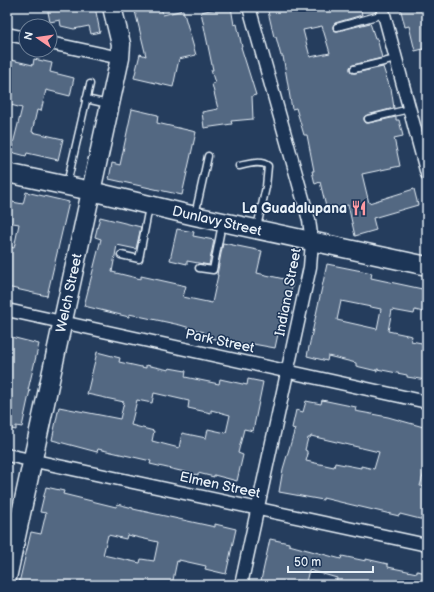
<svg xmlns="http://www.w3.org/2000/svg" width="434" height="592" viewBox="0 0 434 592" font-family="'Balsamiq Sans',sans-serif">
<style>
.building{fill:#536782;stroke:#e8f1f8;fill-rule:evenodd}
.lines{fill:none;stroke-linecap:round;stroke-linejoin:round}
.lane-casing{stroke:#e8f1f8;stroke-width:9}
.street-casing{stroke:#e8f1f8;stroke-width:15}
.secondary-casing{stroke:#e8f1f8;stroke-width:21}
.lane{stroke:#1d3557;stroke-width:6}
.street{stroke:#1d3557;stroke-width:12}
.secondary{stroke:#1d3557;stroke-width:18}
.labels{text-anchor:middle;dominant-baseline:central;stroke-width:3;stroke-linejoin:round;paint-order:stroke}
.poi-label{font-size:14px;font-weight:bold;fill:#e8f1f8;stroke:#1d3557;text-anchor:end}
.street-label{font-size:14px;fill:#e8f1f8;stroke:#1d3557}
</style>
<rect width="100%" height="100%" fill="#253d5d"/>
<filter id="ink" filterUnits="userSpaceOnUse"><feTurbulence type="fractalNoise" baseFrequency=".025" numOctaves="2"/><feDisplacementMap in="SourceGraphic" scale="8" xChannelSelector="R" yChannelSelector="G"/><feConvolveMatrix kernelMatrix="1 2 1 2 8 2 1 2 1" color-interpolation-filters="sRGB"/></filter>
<g filter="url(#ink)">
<g class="building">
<path d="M47 7H95L100 32 91 34 89 26 74 29 61 26 60 20 50 22Z"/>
<path d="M134 7H161L163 15 183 10 196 55 179 59 173 87 134 78 140 54 146 56Z"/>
<path d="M224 7H231L234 25 237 24 242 47H241L256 95 252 96 253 119 231 121 232 124 204 128 202 112 218 109 212 84 215 83 211 70H213L201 12Z"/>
<path d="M267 7H360L362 15 335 23 333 26V29L336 31H338L370 23 375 38H377L382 58 353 65 350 67V70L352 73H355L383 67 390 88H391L394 108 367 115 364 117V120L366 123H369L396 117V120H399L403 136 394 138 400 166 362 174 369 203 414 189 418 205 373 218 376 230 355 236 348 205 327 211 320 182 315 184 312 171H314L307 135H304L296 108 292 109 283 56H281L276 37H274ZM322 26 330 53 310 57 303 30Z"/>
<path d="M400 7H427V48L415 51 409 26 405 27Z"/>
<path d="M7 59 33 65 34 59 52 63 50 72 74 78 70 96 46 90 41 111 37 110 32 132 63 139 58 160 27 153 26 156 11 152 22 108 7 104Z"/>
<path d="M132 109 158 115 157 123 196 132 182 195 109 179 112 163 120 165Z"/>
<path d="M26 192 69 202 47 296 7 287V246L14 248 19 224 7 222V201L23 204Z"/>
<path d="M100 217 141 227 136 249 117 245 112 272 141 279V276L186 286 183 297 212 303 218 275H217L223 243 262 251 257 273 293 281 289 302 285 301 275 348 253 344 252 347 232 343 203 336 204 332 180 325 129 314V317L84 306 101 239 95 237Z"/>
<path d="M177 229 194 232 193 236 214 240 209 265 187 261V264L170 260Z"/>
<path d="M327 264 372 273 371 278 427 290V313L415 310 414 314 392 310 388 331 412 336 411 341 427 344 426 380 407 377V375L377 369V371L356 366V363L328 356 327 361 307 356ZM341 301 381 309 377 329 337 320Z"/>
<path d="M7 336 39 344 28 390H30L22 427 16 426V430L7 428Z"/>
<path d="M97 352 120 358 119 362 146 368V365L169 370V368L186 371 185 377 219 384 220 379 247 385 248 379 263 382 253 431 244 429 238 453 243 455 237 481 214 475V477L198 473V475L150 464 151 461 98 449 97 452 52 440 59 407 120 419 124 402 87 394ZM154 393 189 401 188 408 211 413V410L230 415 226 433 208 429 206 438 182 433 179 448 152 441 154 431 131 425 137 400 152 403Z"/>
<path d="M322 400 356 407 355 411 388 417 427 428V469H425L420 486 427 487V506L424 520 400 514 399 516 323 498V500L279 492 283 469 295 429 292 428 296 410 303 412 306 401 321 404ZM311 436 379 452 374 469 361 466V468L335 463 334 467 306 461 308 454H307V451L305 450 308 438H310Z"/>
<path d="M46 487 64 491 63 494 116 507 117 504 133 508V509L215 527V524L236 529 226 574 205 569 206 566 179 560V562L177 561 172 585H28L19 583 31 532 41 534 46 513 40 512ZM108 535 126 539 127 535 158 542 154 561 141 559 140 563 103 555Z"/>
<path d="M270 539 289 543V545L341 559 342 556 366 561V559L388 564V567L417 573V571L427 573V585H336L337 578 309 570 306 582 296 580 295 585H260Z"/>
</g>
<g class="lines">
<defs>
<g id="lane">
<path d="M337 27 384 14"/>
<path d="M354 69 396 59"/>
<path d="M86 99 108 104"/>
<path d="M368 119 409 109"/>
<path d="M239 166C248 164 261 160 268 166L266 187 257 227"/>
<path d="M67 184 90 84"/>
<path d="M195 215 208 156"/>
<path d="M121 255 139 259 149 207"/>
<path d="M199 268 213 270 222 224"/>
</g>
<g id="street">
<path d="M382 7 427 174"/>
<path d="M7 34 26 38"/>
<path d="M50 43 120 58"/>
<path d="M7 310 427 402"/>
<path d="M7 455 427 545"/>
<path d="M241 585 310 267 312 242 309 220 249 7"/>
</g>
<g id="secondary">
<path d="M7 173 91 191 195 216 427 266"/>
<path d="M7 578 120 58 121 44 112 7"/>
</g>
</defs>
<use href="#lane" class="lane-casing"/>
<use href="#street" class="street-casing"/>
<use href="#secondary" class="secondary-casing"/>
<use href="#lane" class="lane"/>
<use href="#street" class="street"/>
<use href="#secondary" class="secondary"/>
</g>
</g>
<defs>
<symbol id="restaurant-bare" viewBox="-9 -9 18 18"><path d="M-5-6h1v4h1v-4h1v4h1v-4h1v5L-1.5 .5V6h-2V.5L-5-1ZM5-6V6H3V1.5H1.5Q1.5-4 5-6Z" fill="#ff9aa2" stroke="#1d3557" stroke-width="2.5" paint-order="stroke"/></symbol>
</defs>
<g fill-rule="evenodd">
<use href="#restaurant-bare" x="348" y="197" width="22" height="22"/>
</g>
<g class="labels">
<g class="poi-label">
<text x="347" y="208">La Guadalupana</text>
</g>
<g class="street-label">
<text transform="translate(217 221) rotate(13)">Dunlavy Street</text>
<text transform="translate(288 292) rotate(-79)">Indiana Street</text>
<text transform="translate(69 293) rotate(-78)">Welch Street</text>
<text transform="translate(220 341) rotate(12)">Park Street</text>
<text transform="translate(220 485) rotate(12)">Elmen Street</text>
</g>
</g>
<rect width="434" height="592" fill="none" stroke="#1d3557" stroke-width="24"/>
<rect x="12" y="12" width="410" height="568" fill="none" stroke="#e8f1f8" stroke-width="1.5" filter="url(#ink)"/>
<g transform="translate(38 38) rotate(283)"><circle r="19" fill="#1d3557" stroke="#6e8097"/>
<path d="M0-3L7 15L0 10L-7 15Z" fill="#ff9aa2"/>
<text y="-6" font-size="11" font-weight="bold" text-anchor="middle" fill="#e8f1f8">N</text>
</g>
<path d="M288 566v6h85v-6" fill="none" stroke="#e8f1f8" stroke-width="2"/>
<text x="294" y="566" font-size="12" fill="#e8f1f8" stroke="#1d3557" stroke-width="3" paint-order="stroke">50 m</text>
</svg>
